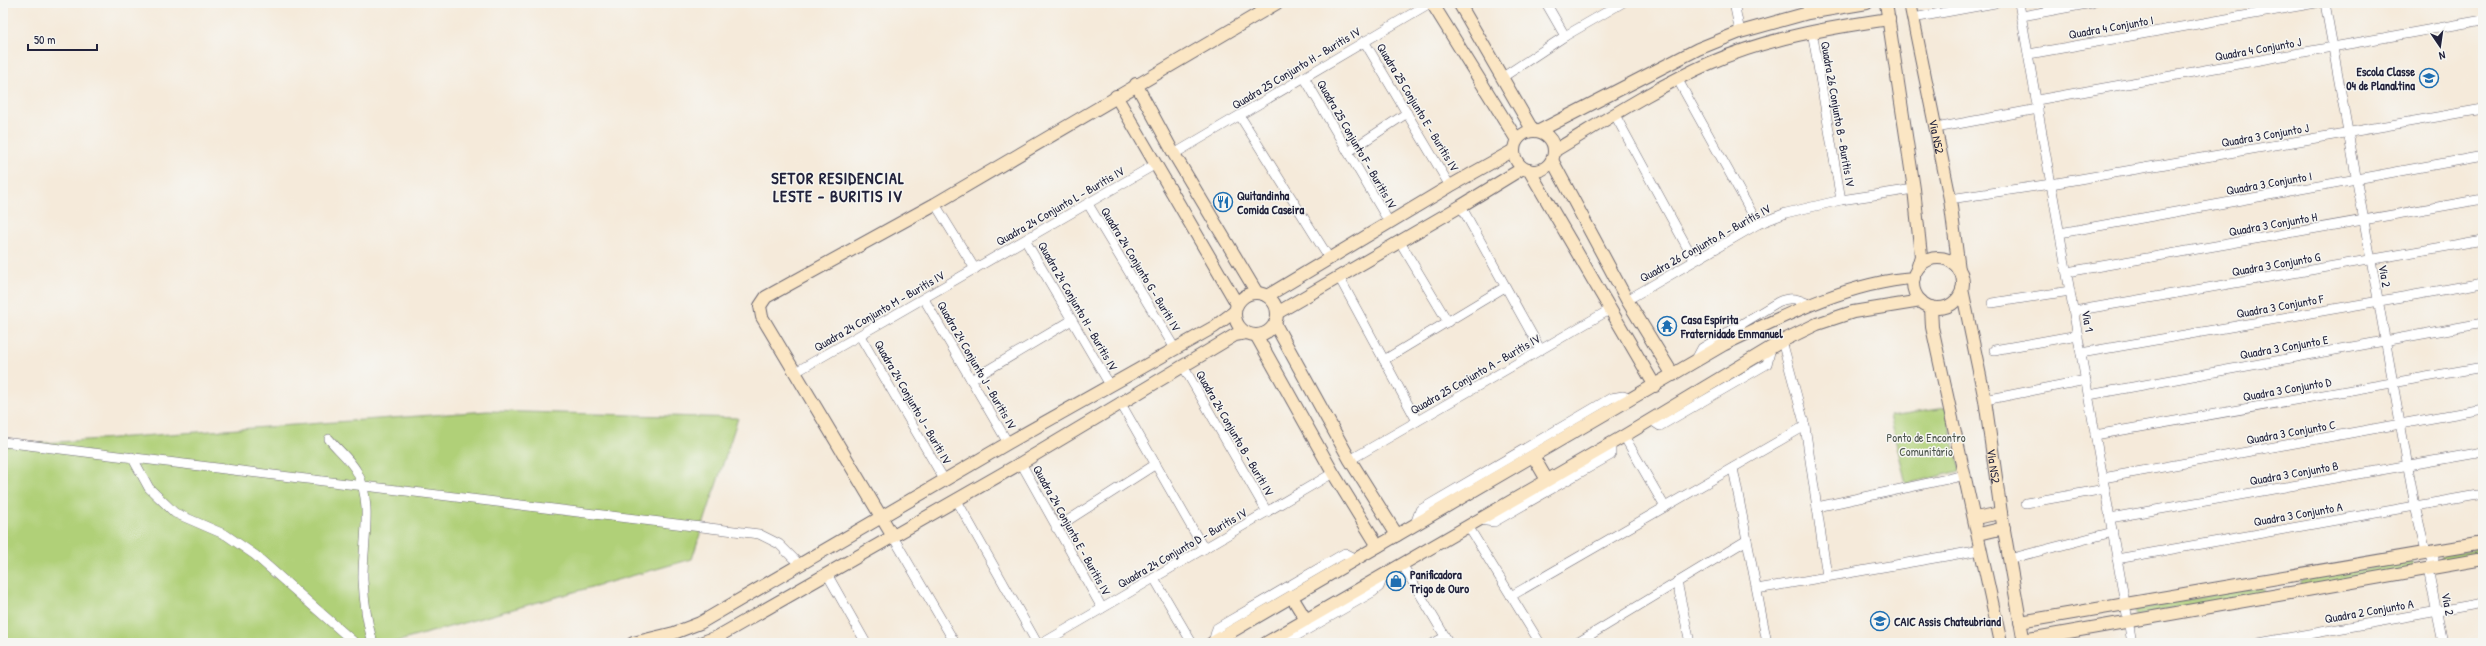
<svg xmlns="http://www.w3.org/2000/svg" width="2486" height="646" viewBox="0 0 2486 646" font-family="'Patrick Hand',sans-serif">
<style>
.green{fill:#b0d078;stroke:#69795a}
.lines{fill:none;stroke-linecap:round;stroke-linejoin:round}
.street-casing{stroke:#6c6873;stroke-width:10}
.secondary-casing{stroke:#6c6873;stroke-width:14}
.street{stroke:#fff;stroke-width:9}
.secondary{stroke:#fbe6c4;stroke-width:12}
.labels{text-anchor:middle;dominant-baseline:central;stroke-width:3;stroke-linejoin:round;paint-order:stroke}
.street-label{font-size:12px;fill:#22223b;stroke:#f6f6f2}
.poi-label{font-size:12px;font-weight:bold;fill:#22223b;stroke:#f6f6f2;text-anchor:start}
.park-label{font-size:12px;fill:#4d564d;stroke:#f6f6f2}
.district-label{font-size:16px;font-weight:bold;letter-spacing:1px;fill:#22223b;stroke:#f6f6f2}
</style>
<rect width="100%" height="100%" fill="#f6f6f2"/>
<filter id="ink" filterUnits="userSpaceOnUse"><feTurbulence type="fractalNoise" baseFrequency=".025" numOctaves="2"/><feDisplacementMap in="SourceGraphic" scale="8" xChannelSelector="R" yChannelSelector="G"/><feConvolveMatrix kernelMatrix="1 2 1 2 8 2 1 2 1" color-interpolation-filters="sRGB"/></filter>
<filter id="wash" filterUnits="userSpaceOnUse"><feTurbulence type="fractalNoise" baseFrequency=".012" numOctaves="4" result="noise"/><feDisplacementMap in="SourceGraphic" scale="16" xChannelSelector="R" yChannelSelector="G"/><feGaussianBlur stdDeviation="0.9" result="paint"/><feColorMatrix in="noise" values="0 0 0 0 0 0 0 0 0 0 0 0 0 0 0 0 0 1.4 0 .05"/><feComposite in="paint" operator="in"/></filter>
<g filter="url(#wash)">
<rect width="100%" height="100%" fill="#f5eada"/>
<g class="green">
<path d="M1946 408 1960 471 1906 484 1890 416Z"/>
<path d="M488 411 738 418 692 559 392 643H3V446Z"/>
<path d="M2483 547V555L2443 563 2441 555Z"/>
<path d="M2413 561 2414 569 2301 587 2300 580Z"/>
<path d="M2262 586 2264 593 2137 615 2135 610Z"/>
</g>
</g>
<g filter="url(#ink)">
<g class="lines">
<defs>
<g id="street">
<path d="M1546 3 1565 36"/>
<path d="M1734 3 1740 32"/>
<path d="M1807 3 1808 13"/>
<path d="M2019 3 2132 643"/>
<path d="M2325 3 2415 506 2426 552"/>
<path d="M2022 16 2092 3"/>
<path d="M1913 18 1995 3"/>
<path d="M1812 31 1841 200"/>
<path d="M1364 41 1450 186"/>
<path d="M2029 54 2316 3"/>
<path d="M1304 77 1389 222"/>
<path d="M1503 77 1565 36 1622 3"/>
<path d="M1678 80 1758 224"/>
<path d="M2037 100 2483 20"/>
<path d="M1615 115 1694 260"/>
<path d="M1240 116 1329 258"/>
<path d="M1936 128 2038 109"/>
<path d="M1348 152 1407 113"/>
<path d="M1174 154 1430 3"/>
<path d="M1950 199 2051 184 2483 109"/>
<path d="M935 204 975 269"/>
<path d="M1088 204 1174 347"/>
<path d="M1461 206 1540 349"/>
<path d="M2060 233 2483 156"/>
<path d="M1025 240 1110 385"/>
<path d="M1400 242 1448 322"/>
<path d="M2067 272 2483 199"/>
<path d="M1339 277 1417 421"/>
<path d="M924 299 1008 443"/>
<path d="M1627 300 1758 224 1786 213 1841 200 1914 189"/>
<path d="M1992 303 2070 291"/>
<path d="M2074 311 2483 240"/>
<path d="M860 336 945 481"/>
<path d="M1782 341 1805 426"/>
<path d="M1994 350 2078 335"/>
<path d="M2081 353 2483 283"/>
<path d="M1384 360 1505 287"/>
<path d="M1694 363 1702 348 1778 302C1791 296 1798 299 1811 305"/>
<path d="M1183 366 1267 512"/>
<path d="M794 373 1156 164"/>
<path d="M971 380 1072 320"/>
<path d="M2089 395 2483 323"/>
<path d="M1985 400 2086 380"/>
<path d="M1120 402 1204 549"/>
<path d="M1651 420 1660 426 1767 364 1771 348"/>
<path d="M2095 435 2483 367"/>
<path d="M1624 436 1665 507"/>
<path d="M329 439C338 450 350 459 357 472 374 503 362 546 363 580 364 601 367 623 373 643"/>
<path d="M3 442 759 534 779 544 799 564"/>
<path d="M132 457 149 488 175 513 226 535 255 555 355 643"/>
<path d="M1350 460 1611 309"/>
<path d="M1021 463 1102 608"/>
<path d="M1733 468 1767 643"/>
<path d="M2103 478 2483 409"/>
<path d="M956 499 1037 643"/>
<path d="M2026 503 2105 489"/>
<path d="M1817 507 1966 475"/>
<path d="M2110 518 2483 452"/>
<path d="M1479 520 1494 522 1611 455V443"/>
<path d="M1415 524 1420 510 1611 398 1623 396 1632 399"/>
<path d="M1468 526 1540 643"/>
<path d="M1056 528 1156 464"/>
<path d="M892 535 955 643"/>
<path d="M2426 552 2434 559 2428 569"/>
<path d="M2009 559 2113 532"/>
<path d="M2117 559 2483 494"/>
<path d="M1402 564 1449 643"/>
<path d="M2428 569 2443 643"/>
<path d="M827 574 866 643"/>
<path d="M1154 578 1192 643"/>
<path d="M1677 582 1690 643"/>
<path d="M1757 589 1981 550"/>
<path d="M1511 596 1805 426 1827 576"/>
<path d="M1213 642 1217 628 1345 553 1357 559"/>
<path d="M1043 643 1333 473"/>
<path d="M1284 643 1373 592 1379 587 1384 575"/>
<path d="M1434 643 1445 637"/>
<path d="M1577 643 1747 540"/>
<path d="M2259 643 2483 603"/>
</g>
<g id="secondary">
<path d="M1432 3 1517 140"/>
<path d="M1459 3 1533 131"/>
<path d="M1886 3 1914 189 1921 256 1917 269"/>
<path id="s1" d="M1910 3 1950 199 1959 270"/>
<path d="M1136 84 1174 154 1257 293"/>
<path d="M1116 96 1237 304"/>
<circle cx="1534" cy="151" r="20"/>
<path d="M1539 131 1698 49 1740 32 1808 13 1867 3"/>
<path d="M1554 151C1604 121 1656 87 1710 63 1767 38 1828 28 1889 19"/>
<path d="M1552 160 1627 300 1673 375"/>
<path d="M1529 170 1655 386"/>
<circle cx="1938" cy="283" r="25"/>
<path id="s2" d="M1962 289 1985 400 2001 513 2024 643"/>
<circle cx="1256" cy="314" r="21"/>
<path d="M1267 296 1450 186 1514 150"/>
<path d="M1931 307 1932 327 2001 643"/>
<path d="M1277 313 1461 206 1523 168"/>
<path d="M1275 324 1350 460 1397 535"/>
<path d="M1256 335 1333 473 1378 546"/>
<path d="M1533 456 1547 480"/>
<path d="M1975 518 2001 513"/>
<path d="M1979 534 2004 528"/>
<path d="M892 535 762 317 760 306 766 297 935 204 1277 3"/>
<path d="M1292 597 1306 620"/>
<path d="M2020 622 2483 543"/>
<path d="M2023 640 2483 559"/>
<path d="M633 643 674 633 700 623 1008 443 1214 327 1234 312"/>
<path d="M700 643 717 637 1021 463 1235 335 1246 333"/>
<path d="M1212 643 1723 345C1781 317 1849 282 1914 278"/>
<path d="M1266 643 1624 436 1782 341 1817 324 1853 312 1921 301"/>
</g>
</defs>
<use href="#street" class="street-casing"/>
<use href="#secondary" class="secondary-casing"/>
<use href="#street" class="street"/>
<use href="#secondary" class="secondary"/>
</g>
</g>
<defs>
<symbol id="school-ring" viewBox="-11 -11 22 22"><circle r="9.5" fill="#f6f6f2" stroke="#1f6fb2" stroke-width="1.5"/><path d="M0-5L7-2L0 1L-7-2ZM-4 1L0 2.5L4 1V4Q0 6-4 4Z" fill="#1f6fb2"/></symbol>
<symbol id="restaurant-ring" viewBox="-11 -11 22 22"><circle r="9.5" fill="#f6f6f2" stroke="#1f6fb2" stroke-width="1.5"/><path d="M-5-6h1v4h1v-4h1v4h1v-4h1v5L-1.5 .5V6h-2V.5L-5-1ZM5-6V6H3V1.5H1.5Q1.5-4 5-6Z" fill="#1f6fb2"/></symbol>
<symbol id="temple-ring" viewBox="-11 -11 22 22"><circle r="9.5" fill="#f6f6f2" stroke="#1f6fb2" stroke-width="1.5"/><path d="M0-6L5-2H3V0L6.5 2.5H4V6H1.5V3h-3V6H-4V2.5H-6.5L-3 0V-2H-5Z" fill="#1f6fb2"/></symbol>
<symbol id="shop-ring" viewBox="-11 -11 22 22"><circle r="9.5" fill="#f6f6f2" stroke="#1f6fb2" stroke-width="1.5"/><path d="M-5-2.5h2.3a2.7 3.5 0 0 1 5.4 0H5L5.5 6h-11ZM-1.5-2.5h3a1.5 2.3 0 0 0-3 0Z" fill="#1f6fb2"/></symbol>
</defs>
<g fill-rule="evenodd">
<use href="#school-ring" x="2418" y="67" width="22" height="22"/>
<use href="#restaurant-ring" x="1212" y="191" width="22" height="22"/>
<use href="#temple-ring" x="1656" y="315" width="22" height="22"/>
<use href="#shop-ring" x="1385" y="570" width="22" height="22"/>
<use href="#school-ring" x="1869" y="610" width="22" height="22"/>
</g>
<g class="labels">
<g class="street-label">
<text transform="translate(2111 27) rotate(-10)">Quadra 4 Conjunto I</text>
<text transform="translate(2258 49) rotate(-10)">Quadra 4 Conjunto J</text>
<text transform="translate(1296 68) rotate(-31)">Quadra 25 Conjunto H - Buritis IV</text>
<text transform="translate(1418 107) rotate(59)">Quadra 25 Conjunto E - Buritis IV</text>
<text transform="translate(1838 114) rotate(80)">Quadra 26 Conjunto B - Buritis IV</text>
<text transform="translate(2265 135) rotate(-10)">Quadra 3 Conjunto J</text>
<text stroke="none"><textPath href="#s1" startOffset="136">Via NS2</textPath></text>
<text transform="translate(1357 144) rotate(60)">Quadra 25 Conjunto F - Buritis IV</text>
<text transform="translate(2269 183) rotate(-10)">Quadra 3 Conjunto I</text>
<text transform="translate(1060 206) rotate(-30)">Quadra 24 Conjunto L - Buritis IV</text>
<text transform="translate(2273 224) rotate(-10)">Quadra 3 Conjunto H</text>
<text transform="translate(1705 243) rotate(-29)">Quadra 26 Conjunto A - Buritis IV</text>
<text transform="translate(2276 264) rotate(-10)">Quadra 3 Conjunto G</text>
<text transform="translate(1141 269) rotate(59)">Quadra 24 Conjunto G - Buriti IV</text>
<text transform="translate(2385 276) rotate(80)">Via 2</text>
<text transform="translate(1078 306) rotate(60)">Quadra 24 Conjunto H - Buritis IV</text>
<text transform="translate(2280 306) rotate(-10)">Quadra 3 Conjunto F</text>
<text transform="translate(879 311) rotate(-30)">Quadra 24 Conjunto M - Buritis IV</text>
<text transform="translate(2088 321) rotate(80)">Via 1</text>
<text transform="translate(2284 347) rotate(-10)">Quadra 3 Conjunto E</text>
<text transform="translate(977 365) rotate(60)">Quadra 24 Conjunto J - Buritis IV</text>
<text transform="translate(1475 374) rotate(-30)">Quadra 25 Conjunto A - Buritis IV</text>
<text transform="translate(2287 389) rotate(-10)">Quadra 3 Conjunto D</text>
<text transform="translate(913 402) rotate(60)">Quadra 24 Conjunto J - Buriti IV</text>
<text transform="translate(2291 432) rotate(-10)">Quadra 3 Conjunto C</text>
<text transform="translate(1235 433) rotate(60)">Quadra 24 Conjunto B - Buriti IV</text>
<text stroke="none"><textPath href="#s2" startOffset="180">Via NS2</textPath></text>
<text transform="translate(2294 473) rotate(-10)">Quadra 3 Conjunto B</text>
<text transform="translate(2298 514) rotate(-10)">Quadra 3 Conjunto A</text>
<text transform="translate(1072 530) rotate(61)">Quadra 24 Conjunto E - Buritis IV</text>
<text transform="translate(1182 548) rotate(-30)">Quadra 24 Conjunto D - Buritis IV</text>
<text transform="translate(2448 604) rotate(79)">Via 2</text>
<text transform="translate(2369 611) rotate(-10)">Quadra 2 Conjunto A</text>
</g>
<g class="poi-label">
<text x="2415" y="71" text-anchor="end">Escola Classe<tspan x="2415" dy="14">04 de Planaltina</tspan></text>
<text x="1237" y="195">Quitandinha<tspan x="1237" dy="14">Comida Caseira</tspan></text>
<text x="1681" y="319">Casa Espírita<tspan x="1681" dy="14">Fraternidade Emmanuel</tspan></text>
<text x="1410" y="574">Panificadora<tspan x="1410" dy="14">Trigo de Ouro</tspan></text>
<text x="1894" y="621">CAIC Assis Chateubriand</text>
</g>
<g class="park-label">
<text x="1926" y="437">Ponto de Encontro<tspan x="1926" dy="14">Comunitário</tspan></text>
</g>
<g class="district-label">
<text x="838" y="178">SETOR RESIDENCIAL<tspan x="838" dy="18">LESTE - BURITIS IV</tspan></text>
</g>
</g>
<rect width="2486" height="646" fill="none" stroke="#f6f6f2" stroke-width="16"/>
<g transform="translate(2440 46) rotate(167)" stroke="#f6f6f2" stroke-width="3" paint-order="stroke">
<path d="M0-3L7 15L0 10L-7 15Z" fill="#22223b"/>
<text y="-6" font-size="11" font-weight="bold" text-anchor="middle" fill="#22223b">N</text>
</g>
<path d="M28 44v6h69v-6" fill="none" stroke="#22223b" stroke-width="2"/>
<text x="34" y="44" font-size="12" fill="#22223b" stroke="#f6f6f2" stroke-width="3" paint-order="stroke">50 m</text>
</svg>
